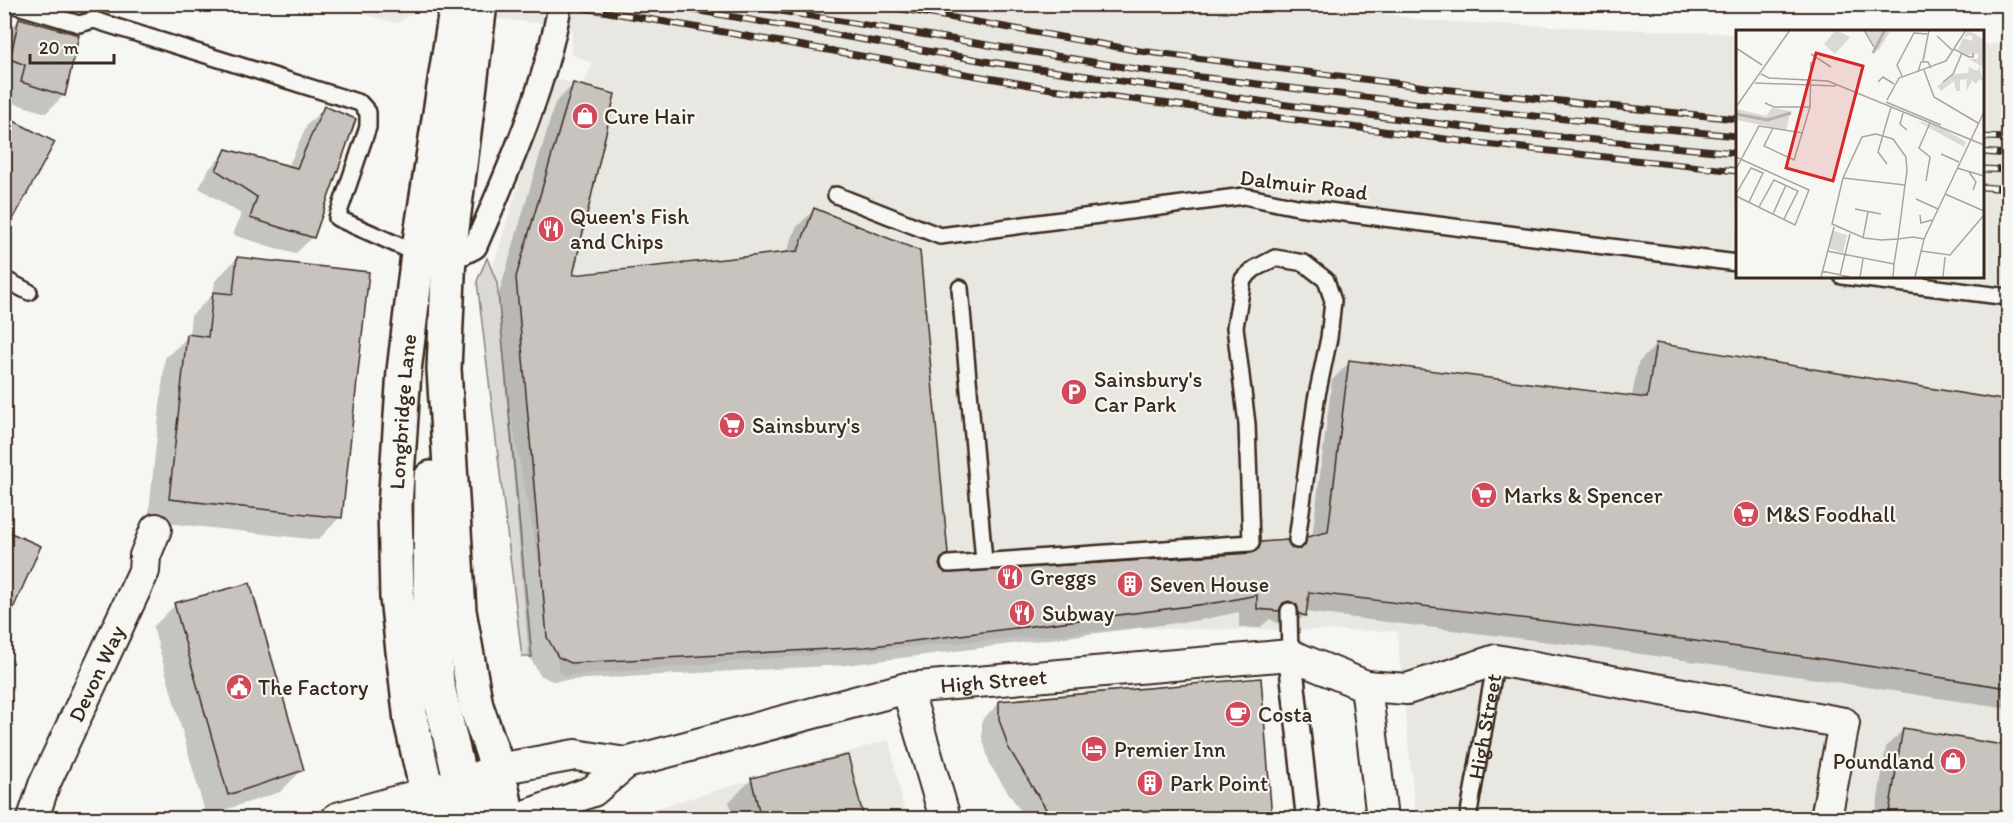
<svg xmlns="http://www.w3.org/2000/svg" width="2013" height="823" viewBox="0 0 2013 823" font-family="Itim,sans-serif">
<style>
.built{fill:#e8e7e2}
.green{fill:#dad9d3;stroke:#8a8278;stroke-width:1.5}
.shadow{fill:#0003}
.building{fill:#c8c3be;stroke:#3b2a1e;stroke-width:1.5}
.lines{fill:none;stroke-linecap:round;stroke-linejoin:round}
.service-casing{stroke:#3b2a1e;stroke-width:20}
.pedestrian-casing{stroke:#3b2a1e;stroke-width:27}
.minor-casing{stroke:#3b2a1e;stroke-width:34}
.tertiary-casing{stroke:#3b2a1e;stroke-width:38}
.service{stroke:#f6f6f2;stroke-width:15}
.pedestrian{stroke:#f6f6f2;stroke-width:22}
.minor{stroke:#f6f6f2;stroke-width:30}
.tertiary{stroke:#f6f6f2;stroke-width:33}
.rail-casing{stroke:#3b2a1e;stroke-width:7}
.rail{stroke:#f6f6f2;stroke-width:4.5;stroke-dasharray:14;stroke-linecap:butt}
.labels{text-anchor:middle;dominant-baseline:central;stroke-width:4.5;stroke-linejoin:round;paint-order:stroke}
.poi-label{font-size:22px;fill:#3b2a1e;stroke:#f6f6f2;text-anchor:start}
.street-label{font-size:22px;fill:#3b2a1e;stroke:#f6f6f2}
.inset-river{fill:none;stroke:#b6b0a9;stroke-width:3}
.inset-road{fill:none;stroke:#aba49d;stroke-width:1.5}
.view{fill:#d62828;fill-opacity:0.15;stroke:#d62828;stroke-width:3}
.inset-edge{fill:none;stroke:#3b2a1e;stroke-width:3}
</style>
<rect width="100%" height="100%" fill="#f6f6f2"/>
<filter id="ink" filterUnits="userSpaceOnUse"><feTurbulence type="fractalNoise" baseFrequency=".0167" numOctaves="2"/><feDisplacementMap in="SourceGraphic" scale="12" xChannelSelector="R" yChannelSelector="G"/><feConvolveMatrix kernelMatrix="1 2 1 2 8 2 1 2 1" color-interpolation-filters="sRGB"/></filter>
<g filter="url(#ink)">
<g class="built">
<path d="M1333 4 1426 21 1737 34V276H1982V44L2008 45V818H1416L1397 631 1134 628 567 676 559 672 487 286 552 78 582 85 593 64 570 53 573 29 540 23 498 19 501 5Z"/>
<path d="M330 5H425L397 23Z"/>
<path d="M889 740 906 818H623Z"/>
</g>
<path class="green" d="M487 258 497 283 532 657H522L477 281Z"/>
<g class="shadow">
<path d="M19 20 64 95 46 113 4 100 8 82 4 81V35Z"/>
<path d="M573 85 571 277 786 254 796 228 814 210 946 554 939 561 938 566 945 574 1251 554 1261 543 1297 550 1308 539 1312 538 1332 380 1350 362 1632 397 1638 363 1657 344 2008 402V709L1816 679 1599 648 1305 612V615L1286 633 1281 632 1279 624 1270 619 1259 628 1239 627V612L1201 620 846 665 552 681 540 675 529 656 498 297 555 103Z"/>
<path d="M324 108 313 237 295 254 233 235 241 214 199 188 209 169 227 151 288 167 307 125Z"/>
<path d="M237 258 340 517 318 540 148 521 165 358 189 336 191 316 213 294 215 281Z"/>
<path d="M175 605 302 770 280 792 206 816 153 627Z"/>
<path d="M1000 702 1270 818H1025L990 765 982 737V720Z"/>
<path d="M1903 730 2008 748V818H1875L1886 747Z"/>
<path d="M752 779 862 818H734L729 802Z"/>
</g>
<g class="building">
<path d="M19 18 79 35 65 96 21 82 25 65 10 59Z"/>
<path d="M573 83 615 94 573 275 798 251 814 208 920 251 948 554 941 559 939 565 945 573 1252 553 1259 548 1261 542 1287 540 1292 548 1300 549 1305 545 1307 537 1328 532 1349 360 1647 398 1656 343 2008 401V688L1836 661 1618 630 1309 592 1306 616 1299 614 1297 605 1289 601 1283 603 1279 611 1257 609V595L1221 602 866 647 571 663 558 657 547 637 516 277Z"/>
<path d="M324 106 356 119 314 238 250 218 257 197 216 170 226 149 297 168Z"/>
<path d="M4 116 55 142 4 236Z"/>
<path d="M237 257 369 272 342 518 169 499 187 334 208 337 213 292 233 294Z"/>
<path d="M4 530 41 546 4 629Z"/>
<path d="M250 583 304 770 228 795 174 603Z"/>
<path d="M1261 678 1272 819H1052L1008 747 999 719V701Z"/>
<path d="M1903 728 2008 746V819H1888Z"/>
<path d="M848 755 864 819H761L751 778Z"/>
</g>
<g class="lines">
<defs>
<g id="service">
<path d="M11 4 79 24 94 20 360 103 368 112V127L337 218 418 254"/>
<path d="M836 195 940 236 1244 196 1297 207 1737 263"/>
<path d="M1842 276 2008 297"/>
<path d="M4 279 29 292"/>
<path d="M960 288 984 561"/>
<path d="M949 564 1251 543 1247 424 1235 327 1243 279 1254 269 1275 258 1304 263 1326 280 1333 301 1329 338 1316 400 1297 540"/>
<path d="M1289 611 1290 655"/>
<path id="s1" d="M1468 818 1496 660"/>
</g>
<g id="pedestrian">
<path d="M449 253H463L475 247C509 168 545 90 560 4"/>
<path d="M1290 655 1308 818"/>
</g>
<g id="minor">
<path d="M1366 686 1382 818"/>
<path d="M907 688 945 818"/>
<path id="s2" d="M33 818 44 785 144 571 145 556 156 529"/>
<path id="s3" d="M337 818 461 783 498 769 575 755 626 763 907 688 1290 655 1366 686 1407 689 1496 660 1844 723 1826 818"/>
<path d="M519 818 593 791 626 763"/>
</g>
<g id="tertiary">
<path d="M480 4 449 253 444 369 459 611 476 706 498 769 508 818"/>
<path d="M431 478 430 606 437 683 461 783 447 818"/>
<path id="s4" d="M433 818 411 721 397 598 395 506 404 371 418 254 457 4"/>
<path d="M475 818 498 769"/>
</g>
</defs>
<use href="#service" class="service-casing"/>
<use href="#pedestrian" class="pedestrian-casing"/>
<use href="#minor" class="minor-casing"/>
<use href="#tertiary" class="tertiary-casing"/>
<use href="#service" class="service"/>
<use href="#pedestrian" class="pedestrian"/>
<use href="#minor" class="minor"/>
<use href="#tertiary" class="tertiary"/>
<defs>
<g id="rail">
<path d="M562 4 1052 89 1485 144 1737 171"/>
<path d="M660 4 990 62 1287 105 1498 131 1737 153"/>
<path d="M737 4 1142 70 1455 108 1737 136"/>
<path d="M875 4 1140 51 1442 89 1737 119"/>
<path d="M1982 137 2008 138"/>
<path d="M1982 152 2008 154"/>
<path d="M1982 169 2008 170"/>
<path d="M1982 187 2008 189"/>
</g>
</defs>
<use href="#rail" class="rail-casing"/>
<use href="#rail" class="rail"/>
</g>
</g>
<defs>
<symbol id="shop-disc" viewBox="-11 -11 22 22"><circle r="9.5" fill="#d1495b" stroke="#f6f6f2"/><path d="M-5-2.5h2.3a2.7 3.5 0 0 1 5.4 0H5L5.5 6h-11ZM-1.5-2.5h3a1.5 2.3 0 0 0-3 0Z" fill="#fff"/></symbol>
<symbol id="restaurant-disc" viewBox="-11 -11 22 22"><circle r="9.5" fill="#d1495b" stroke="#f6f6f2"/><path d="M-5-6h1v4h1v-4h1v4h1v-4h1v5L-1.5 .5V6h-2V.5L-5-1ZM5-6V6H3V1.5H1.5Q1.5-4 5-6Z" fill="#fff"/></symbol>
<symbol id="parking-disc" viewBox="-11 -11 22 22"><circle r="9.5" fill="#d1495b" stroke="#f6f6f2"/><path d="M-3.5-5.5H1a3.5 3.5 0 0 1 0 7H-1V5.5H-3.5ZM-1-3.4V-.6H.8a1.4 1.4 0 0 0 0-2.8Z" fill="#fff"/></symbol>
<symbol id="supermarket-disc" viewBox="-11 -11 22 22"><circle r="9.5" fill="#d1495b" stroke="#f6f6f2"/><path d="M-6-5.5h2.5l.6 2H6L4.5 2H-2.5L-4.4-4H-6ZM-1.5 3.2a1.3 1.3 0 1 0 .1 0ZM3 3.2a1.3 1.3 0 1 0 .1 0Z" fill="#fff"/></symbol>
<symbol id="building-disc" viewBox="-11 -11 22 22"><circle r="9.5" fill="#d1495b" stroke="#f6f6f2"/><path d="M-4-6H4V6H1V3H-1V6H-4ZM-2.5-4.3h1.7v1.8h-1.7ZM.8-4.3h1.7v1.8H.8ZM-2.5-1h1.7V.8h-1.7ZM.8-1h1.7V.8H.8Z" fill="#fff"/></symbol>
<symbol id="civic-disc" viewBox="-11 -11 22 22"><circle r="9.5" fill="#d1495b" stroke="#f6f6f2"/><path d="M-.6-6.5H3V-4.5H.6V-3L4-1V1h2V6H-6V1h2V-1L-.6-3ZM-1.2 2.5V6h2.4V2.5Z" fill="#fff"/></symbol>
<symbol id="cafe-disc" viewBox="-11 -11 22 22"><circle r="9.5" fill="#d1495b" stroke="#f6f6f2"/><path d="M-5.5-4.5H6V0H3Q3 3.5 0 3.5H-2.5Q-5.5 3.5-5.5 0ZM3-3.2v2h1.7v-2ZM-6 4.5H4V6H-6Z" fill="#fff"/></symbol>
<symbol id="hotel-disc" viewBox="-11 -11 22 22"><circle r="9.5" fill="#d1495b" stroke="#f6f6f2"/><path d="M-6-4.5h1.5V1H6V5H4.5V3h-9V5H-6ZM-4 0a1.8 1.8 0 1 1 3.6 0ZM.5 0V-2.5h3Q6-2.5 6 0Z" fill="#fff"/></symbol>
</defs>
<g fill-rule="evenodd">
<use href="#shop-disc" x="570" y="101" width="30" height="30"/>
<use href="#restaurant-disc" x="536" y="214" width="30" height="30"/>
<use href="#parking-disc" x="1059" y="377" width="30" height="30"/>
<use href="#supermarket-disc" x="717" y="410" width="30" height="30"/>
<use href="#supermarket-disc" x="1469" y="480" width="30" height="30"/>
<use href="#supermarket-disc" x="1731" y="499" width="30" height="30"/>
<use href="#restaurant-disc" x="995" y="562" width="30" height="30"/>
<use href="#building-disc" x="1115" y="569" width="30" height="30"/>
<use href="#restaurant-disc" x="1007" y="598" width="30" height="30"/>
<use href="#civic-disc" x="224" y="672" width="30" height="30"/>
<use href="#cafe-disc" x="1223" y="699" width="30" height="30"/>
<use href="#hotel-disc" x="1079" y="734" width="30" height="30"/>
<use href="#shop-disc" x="1938" y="746" width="30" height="30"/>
<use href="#building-disc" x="1135" y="768" width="30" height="30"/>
</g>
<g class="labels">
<g class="poi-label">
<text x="604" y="116">Cure Hair</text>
<text x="570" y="216">Queen's Fish<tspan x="570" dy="25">and Chips</tspan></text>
<text x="1094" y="379">Sainsbury's<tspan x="1094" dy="25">Car Park</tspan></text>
<text x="752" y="425">Sainsbury's</text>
<text x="1504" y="495">Marks &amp; Spencer</text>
<text x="1766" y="514">M&amp;S Foodhall</text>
<text x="1030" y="577">Greggs</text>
<text x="1150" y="584">Seven House</text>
<text x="1042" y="613">Subway</text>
<text x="258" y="687">The Factory</text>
<text x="1258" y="714">Costa</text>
<text x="1114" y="749">Premier Inn</text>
<text x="1934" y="761" text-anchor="end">Poundland</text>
<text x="1170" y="783">Park Point</text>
</g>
<g class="street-label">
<text transform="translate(1304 185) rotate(7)">Dalmuir Road</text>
<text stroke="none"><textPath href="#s4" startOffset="410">Longbridge Lane</textPath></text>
<text stroke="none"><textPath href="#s2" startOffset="158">Devon Way</textPath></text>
<text stroke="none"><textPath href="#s3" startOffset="676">High Street</textPath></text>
<text stroke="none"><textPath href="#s1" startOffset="93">High Street</textPath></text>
</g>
</g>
<g transform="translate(1736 30)">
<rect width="248" height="248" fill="#f6f6f2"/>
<path d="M100 0 114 7 99 24 88 14ZM155 0 142 21 130 2 136 0ZM232 0 247 9V32L244 40 247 51 243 49 240 54 232 46 236 51 230 62 231 49 224 50V61H220L218 51 205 61 201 56 219 44 232 43 233 37 241 41 245 36 233 29H242V23L231 25 222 19 227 8 236 11V5L228 7ZM36 78 55 81 50 100 0 90 1 79 30 86ZM181 91 204 97 230 112 228 117ZM97 201 111 205 107 223 93 218Z" fill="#dad9d3"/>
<path class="inset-river" d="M137 23 149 0M0 84 31 90 55 83"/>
<path class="inset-road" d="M128 0 138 17M201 6 217 21M0 18 26 35M218 19 233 27H237V23M75 24 95 37M187 31 193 0M188 40 198 67 242 93M182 42 185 32H192L195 38M25 44 33 48 92 51 248 115M166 46 161 35 178 3 191 4M142 52 147 47 158 54M207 52 217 44 226 23M19 53 100 56M151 70 163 48 210 31 230 0M150 72 205 95M29 73 38 77H74M0 77 54 0M167 83 164 94 171 100M37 98 28 116 58 130 74 77 75 32M205 124 223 132M0 127 73 160 59 195 0 166M151 134 142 122 155 77M221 138 248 146M0 139 23 96 67 103M233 142 240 152 237 160M107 148 169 155M190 151 194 127 183 118 194 93M0 164 15 138 27 143 13 172M209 164 248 181M180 169 202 179M23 177 38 150 62 161 48 189M119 179 145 184M37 184 50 155M184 185 185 193 196 190M127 208 132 182M91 221 158 234M185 221 214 225 248 185M86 241 114 247M104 245 114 204M85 247 98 197M124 247 127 229M157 247 158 234 162 209 169 155 171 141 170 127 157 109 140 104 126 107 107 148 96 194 128 208 145 210 162 209 177 207 188 209M179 247 188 209 248 82M207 247 209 227"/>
<path class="view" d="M80 23 127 36 97 151 50 138Z"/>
<rect width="248" height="248" class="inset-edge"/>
</g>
<rect width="2013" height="823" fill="none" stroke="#f6f6f2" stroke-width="24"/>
<rect x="12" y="12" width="1989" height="799" fill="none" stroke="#3b2a1e" stroke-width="2" filter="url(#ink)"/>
<path d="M30 54v9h84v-9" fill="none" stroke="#3b2a1e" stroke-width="3"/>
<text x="39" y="54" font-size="18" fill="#3b2a1e" stroke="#f6f6f2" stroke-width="4.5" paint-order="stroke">20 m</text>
</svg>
